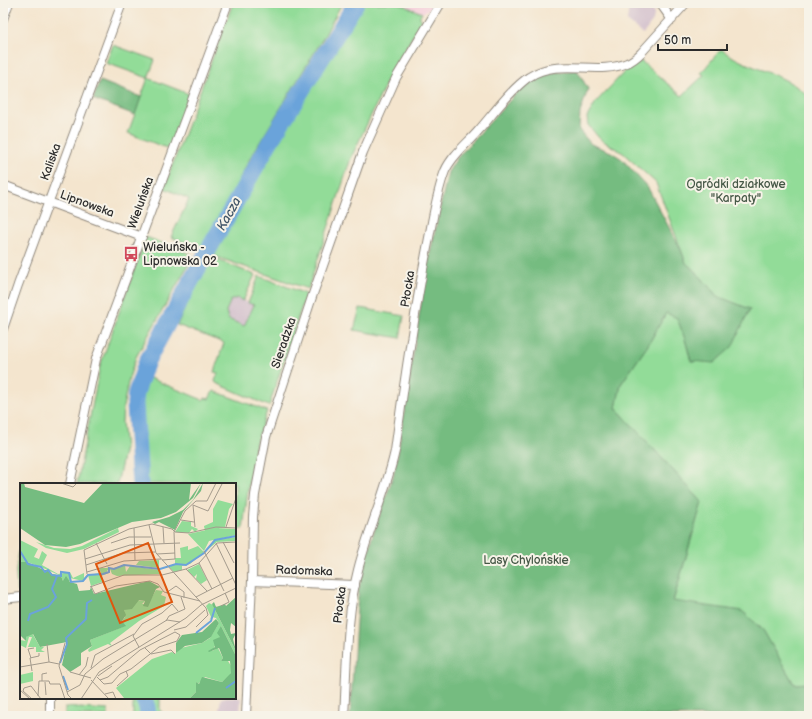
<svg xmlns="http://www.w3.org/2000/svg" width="812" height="719" viewBox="0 0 812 719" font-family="'Balsamiq Sans',sans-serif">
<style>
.built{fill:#f5cfda}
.industrial{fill:#d1bdcb}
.green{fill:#92dc98;stroke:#5e8462}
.forest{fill:#75bc80;stroke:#507456}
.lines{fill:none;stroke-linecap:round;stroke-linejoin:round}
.river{stroke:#6ba3da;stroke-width:17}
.street-casing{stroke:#90887c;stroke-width:10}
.street{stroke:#fff;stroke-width:8}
.labels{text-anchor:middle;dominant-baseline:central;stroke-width:4;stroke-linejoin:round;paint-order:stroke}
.street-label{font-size:12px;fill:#2b2b2b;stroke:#f7f3e8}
.park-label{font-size:12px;fill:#455746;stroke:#f7f3e8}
.poi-label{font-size:12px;fill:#2b2b2b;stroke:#f7f3e8;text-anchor:start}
.water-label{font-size:13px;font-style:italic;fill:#415568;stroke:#f7f3e8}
.inset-river{fill:none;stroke:#6ba3da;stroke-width:2}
.inset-road{fill:none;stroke:#a49b8d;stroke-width:1}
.view{fill:#df570e;fill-opacity:0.15;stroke:#df570e;stroke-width:2}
.inset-edge{fill:none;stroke:#2b2b2b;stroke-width:2}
</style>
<rect width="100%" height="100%" fill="#f7f3e8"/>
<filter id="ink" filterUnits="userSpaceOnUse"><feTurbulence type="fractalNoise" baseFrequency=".025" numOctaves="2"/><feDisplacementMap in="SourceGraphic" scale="8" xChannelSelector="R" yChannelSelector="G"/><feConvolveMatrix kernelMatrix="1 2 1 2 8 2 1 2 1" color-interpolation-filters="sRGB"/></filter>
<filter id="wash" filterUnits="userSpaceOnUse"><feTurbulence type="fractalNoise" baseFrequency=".012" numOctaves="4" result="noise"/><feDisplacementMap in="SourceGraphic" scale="16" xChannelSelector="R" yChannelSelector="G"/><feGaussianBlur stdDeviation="0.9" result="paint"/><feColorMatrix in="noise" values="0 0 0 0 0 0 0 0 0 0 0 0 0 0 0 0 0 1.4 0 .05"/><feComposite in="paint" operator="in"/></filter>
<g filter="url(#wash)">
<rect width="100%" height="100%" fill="#f4e5ce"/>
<path class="built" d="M398 3H433L431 8 422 13Z"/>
<g class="industrial">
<path d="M636 3H651L654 14 653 21 643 34 627 21 629 6Z"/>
<path d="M237 298 254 305 244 326 228 319 226 311 231 300Z"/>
<path d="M235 697 241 698 240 716H218L221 698Z"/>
</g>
<g class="green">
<path d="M233 3H342L325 35 249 160 204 250 171 237 189 199 164 188Z"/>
<path d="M362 3H398L422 13 420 16 421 22 390 75 351 158 308 289 214 256 224 238 222 233 227 224 232 220 237 207 259 168 330 56Z"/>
<path d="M113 45 155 60 148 78 189 94 169 149 128 133 148 78 106 63Z"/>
<path d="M721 49C747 70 785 72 809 97V683L794 684 763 630 742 611 673 602 702 502 616 408 621 384 648 345 666 313 677 317 685 339 691 361 749 309 717 296 699 275 686 263 656 183 623 153 600 139 588 125 587 117 596 102 627 69 641 61 682 96 704 75 701 73Z"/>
<path d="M146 237 191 254V260L136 357 129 378 123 407 122 422 125 448 117 484H77L100 366Z"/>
<path d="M213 258 255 275 243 301 237 298 231 300 226 311 228 319 244 326 254 305 248 303 259 276 306 294 269 406 216 383 215 381 218 373 214 372 224 343 177 325 202 273H204Z"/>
<path d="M360 308 404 316 400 338 354 330Z"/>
<path d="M147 377 203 400 205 398 209 399 212 393 214 391 267 411 256 442 248 489 243 529H235V484H143L140 407Z"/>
<path d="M20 546 21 591 17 592 16 571Z"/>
<path d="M103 698H160V710L162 713 175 716H133V702Z"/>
<path d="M65 707 108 710V716H65Z"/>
</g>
<g class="forest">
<path d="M577 70 588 89 580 113 579 130 591 144 611 152 622 159 648 188 681 250 686 263 699 275 717 296 750 309 732 347 714 363 691 361 685 339 677 318 666 313 648 345 621 384 616 408 702 502 673 601 742 611 763 630 794 684 809 683V716H350L357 607 359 587 373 534 393 477 398 452 426 272 448 172 457 158 524 85 541 74Z"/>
<path d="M100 81 141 97 135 115 93 99Z"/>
</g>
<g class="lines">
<g class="river">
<path d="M140 484 135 403 136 393 147 361 202 261 271 140 356 3"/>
<path d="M143 698 147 707 148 716"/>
</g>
</g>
</g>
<g filter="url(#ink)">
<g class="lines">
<defs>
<g id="street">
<path d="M660 3 672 20"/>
<path d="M3 19 9 3"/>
<path d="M3 185 142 237"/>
<path d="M3 329 18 285 122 3"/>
<path d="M70 484 96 359 228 3"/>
<path d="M252 581 355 585"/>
<path d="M3 599 21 597"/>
<path d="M50 716V698"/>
<path d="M246 716 252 581 253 517 255 495 266 437 313 294 363 152 396 78 441 3"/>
<path d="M344 716C347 668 346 617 358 570 368 530 386 492 395 451 404 383 414 315 427 248 432 224 436 194 445 171 452 155 468 143 479 130 493 114 512 88 529 77 558 57 597 76 627 63 632 61 637 57 641 53L686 3"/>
</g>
</defs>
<use href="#street" class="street-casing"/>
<use href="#street" class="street"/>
</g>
</g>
<defs>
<symbol id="bus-bare" viewBox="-9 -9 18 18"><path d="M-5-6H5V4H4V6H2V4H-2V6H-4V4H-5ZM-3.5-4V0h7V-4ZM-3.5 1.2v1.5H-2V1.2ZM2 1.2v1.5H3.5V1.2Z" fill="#d1495b" stroke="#f7f3e8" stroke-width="2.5" paint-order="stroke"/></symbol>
</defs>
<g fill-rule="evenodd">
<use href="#bus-bare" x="120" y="243" width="22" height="22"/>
</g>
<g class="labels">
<g class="street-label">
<text transform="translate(51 162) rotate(-70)">Kaliska</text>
<text transform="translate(141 203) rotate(-70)">Wieluńska</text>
<text transform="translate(87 204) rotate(20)">Lipnowska</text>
<text transform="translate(408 289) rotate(-81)">Płocka</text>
<text transform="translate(284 343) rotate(-71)">Sieradzka</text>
<text transform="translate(304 571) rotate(2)">Radomska</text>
<text transform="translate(340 605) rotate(-83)">Płocka</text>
</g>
<g class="park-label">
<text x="736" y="184">Ogródki działkowe<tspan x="736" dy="14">"Karpaty"</tspan></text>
<text x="526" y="560">Lasy Chylońskie</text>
</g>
<g class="poi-label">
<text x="143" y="247">Wieluńska -<tspan x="143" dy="14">Lipnowska 02</tspan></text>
</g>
<g class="water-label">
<text transform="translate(229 214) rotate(-61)">Kacza</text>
</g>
</g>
<g transform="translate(20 483)">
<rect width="216" height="216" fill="#f4e5ce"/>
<path d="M198 17 213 21 209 26 205 44 185 48 184 43 193 39V26ZM162 38 171 39V43L178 46 175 49 172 46 169 50 155 49ZM98 45 99 49 64 66 47 70 26 65 16 59 34 65 50 66 62 63ZM196 45 216 46V52L189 58 184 68 168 51ZM216 54V58L197 59 187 67 194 57ZM0 57 18 66 14 74 19 76 22 68 27 72 22 82 38 91 50 89 53 95 64 90V95L67 92 81 90 79 85H88L86 82 89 85 86 90H89L81 93 82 99 71 103 68 92 63 98 50 95V98H43L41 93 21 84 7 79H0ZM168 63V67L178 63 184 69 170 81 162 83V87L154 89 149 84 155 81V75H161L160 65ZM139 77V85L116 82 119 78ZM179 81 187 97 181 101 176 96 177 91 174 94 167 87ZM105 82 106 89 110 83 139 87 140 91 97 93 92 91 90 86ZM136 107 143 108 141 112 146 114 144 123 119 138 90 160 92 163 88 161 69 169 68 167 72 163 70 157 105 143 102 138 105 134 104 127 117 117 125 118 122 121H128ZM189 120 197 124 195 127 216 168V173L201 143 200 154 192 168 198 165 203 175 201 178H208L213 186 210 192 202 199 185 194 178 201 176 199V209L169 216 104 215 96 205 132 176 152 169 155 171 161 165 182 160 190 155 199 140 196 135 192 134 189 137 191 134 186 123ZM12 150 20 164H24L21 167 25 169H16V164H8L12 154H9L6 165 0 162V157L6 158V154ZM13 189V198L0 201V192Z" fill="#92dc98"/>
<path d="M0 0H4L5 4 64 20 83 0H171L169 17 181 0 173 15 156 29 141 35 112 39 60 61 46 64 25 62 0 45ZM183 0 181 8 163 29 155 47 139 39 135 41 132 39 149 34 163 27 173 17ZM0 79H7L24 87H29L32 91 41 93 43 98 46 93 50 99 57 101 59 108 70 107 71 104 74 111 129 98 140 104 136 106 128 124 123 123 125 118 119 117 112 126 104 127 106 132 102 138 106 143 70 157 72 163 61 170V182L50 189 42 182 47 159 20 164 13 151 6 154V158L0 152ZM216 114V144L211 140 210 147 211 151 216 150 213 156 216 168 192 121 194 119 196 124 205 121 206 123ZM196 136 199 140 191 154 182 160 165 163 156 170V160L162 152 182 149ZM201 143 216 173V216H169L176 209V199L179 201 182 194 202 199 211 190 210 178H201L203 175 199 165 189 169 188 168 195 164 193 157 200 154 197 150Z" fill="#75bc80"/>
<path class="inset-river" d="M0 68 8 81 21 84 25 89 28 87 32 92 41 93V89L49 90 51 99 63 98 68 92 83 91 89 89V85L94 86 104 82 140 86 156 81 166 82 184 70 195 57 216 53M8 138 10 131 28 124 36 114 32 106 37 93M176 150 191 138 195 125M47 161 46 155 66 136 67 120 72 117M40 180 47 161M43 193 48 207M206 205 216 198"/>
<path class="inset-road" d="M41 0 53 4 57 0M173 22 188 28 202 1M173 22 175 44M161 37 174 39M129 42 136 70 186 125 188 132 176 144M143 44 144 60M206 44 216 15M114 45 115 77M154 49 165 28 176 18H187L196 0M203 59 214 80M76 60 87 81M91 60 109 54H131M196 60 216 102M184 68 204 108M137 71 155 70M65 76 110 62 160 60M142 77 155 76 154 49M179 80 192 106M66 82 103 70 135 69M166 86 187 108M67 89 104 78 141 76M67 91 64 67 109 46 132 41 152 46 155 49 169 50 196 44 216 45M71 103 75 111 96 103 130 98 138 101 144 109 180 118M70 104 104 92H142L166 86 179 80 197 60 216 59M146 110 156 103 164 109V115M176 114 213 95M201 123 209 119 205 110M146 138 149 133 165 126 161 114M154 147 166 144 185 127M45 160 39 183 48 212 52 216M27 161 29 179M119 164 113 153 122 141 142 130 152 121 158 128M125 165 131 171 151 167 155 171M11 175 8 166 14 165M0 184 29 179 39 181M71 185 75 172 114 151M12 188 10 175 19 173V170M50 189 71 195M59 192 66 183 68 174M78 193 92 183M77 194 84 201 92 200 100 191 111 186 139 164 157 158 160 152 155 149M71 197 89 216M80 197 88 194 120 167 155 149M22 198V191L27 190M25 199 26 212M97 203 108 193 106 188M0 207 10 216M47 209 60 202 65 191 83 176 147 137 160 139M85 211 93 209 96 216M18 213 19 198H29L30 201H40L45 216M12 216 3 208 4 205 11 203 21 216M61 216 79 189 166 135 181 122 216 105"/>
<path class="view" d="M128 60 152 119 100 140 76 81Z"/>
<rect width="216" height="216" class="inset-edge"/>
</g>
<rect width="812" height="719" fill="none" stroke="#f7f3e8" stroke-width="16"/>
<path d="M658 44v6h69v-6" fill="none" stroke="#2b2b2b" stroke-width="2"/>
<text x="664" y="44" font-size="12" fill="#2b2b2b" stroke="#f7f3e8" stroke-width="3" paint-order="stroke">50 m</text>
</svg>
